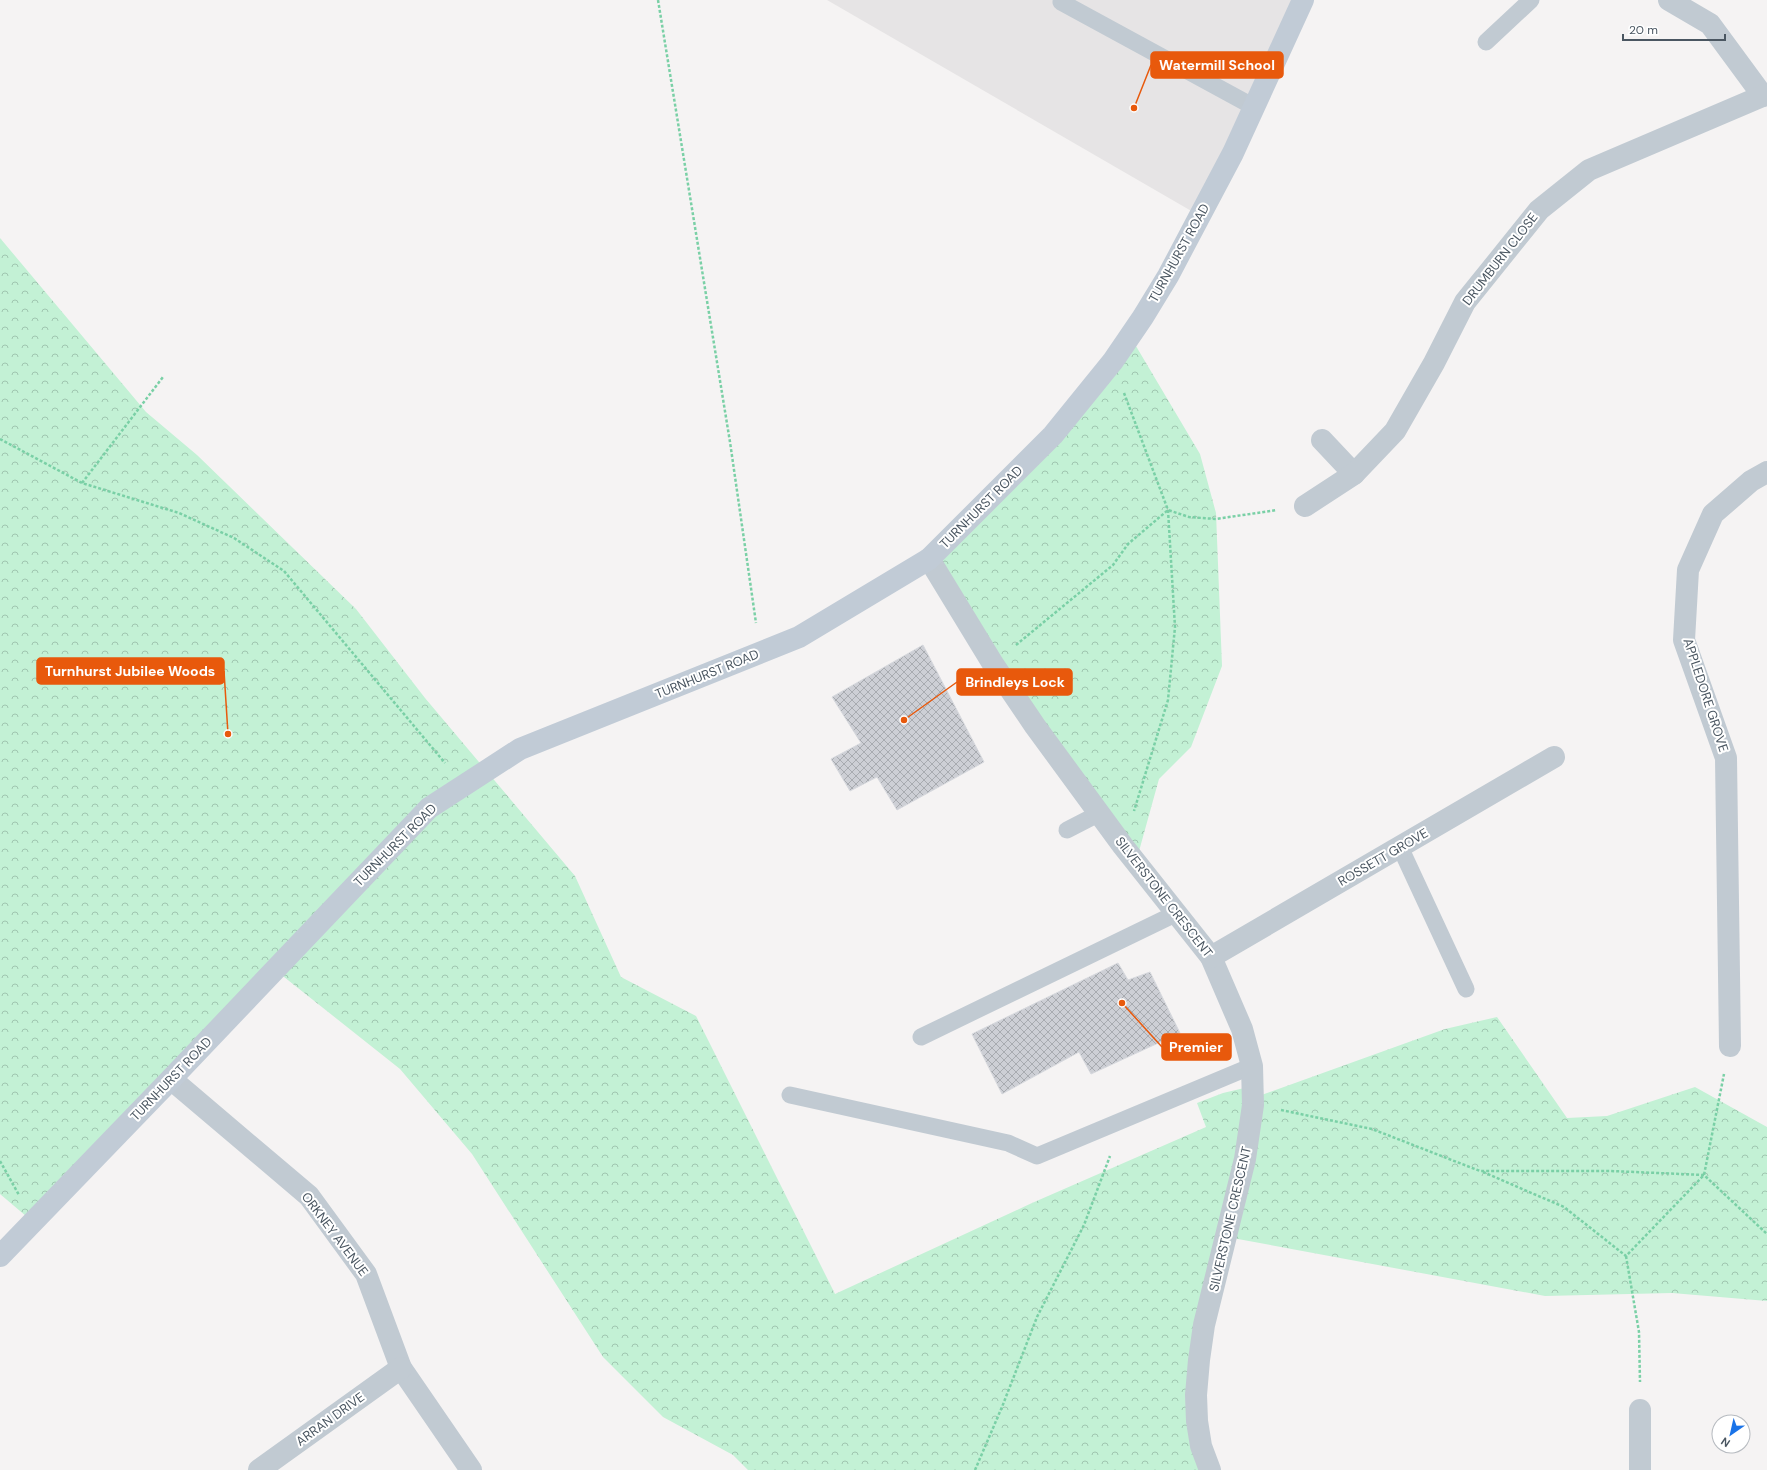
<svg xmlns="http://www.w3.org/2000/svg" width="1767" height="1470" viewBox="0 0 1767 1470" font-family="'DM Sans',sans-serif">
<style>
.education{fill:#e6e4e5}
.park{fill:url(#park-crowns)}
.building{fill:url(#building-cross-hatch);stroke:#d7d9de}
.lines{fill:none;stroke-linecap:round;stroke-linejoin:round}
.path{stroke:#7ad0a6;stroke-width:2.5;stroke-dasharray:3 2;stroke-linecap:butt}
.lane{stroke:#c1cad2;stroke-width:17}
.street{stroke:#c1cad2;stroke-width:22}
.secondary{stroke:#c1cbd6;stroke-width:22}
.labels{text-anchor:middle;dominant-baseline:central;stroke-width:4;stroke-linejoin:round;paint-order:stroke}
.street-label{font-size:13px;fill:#4a5661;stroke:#fff}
.leader{fill:none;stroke:#e8590c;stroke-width:1.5}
.callout-dot{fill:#e8590c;stroke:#fff;stroke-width:1.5}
.callout{fill:#e8590c;stroke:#e8590c;stroke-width:1.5}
.callout-label{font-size:14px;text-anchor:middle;font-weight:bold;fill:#fff}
</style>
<defs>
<pattern id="park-crowns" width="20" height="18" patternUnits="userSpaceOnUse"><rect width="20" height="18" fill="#c3f1d5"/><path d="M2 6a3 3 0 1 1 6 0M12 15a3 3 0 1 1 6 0" fill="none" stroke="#a0c6b0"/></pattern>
<pattern id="building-cross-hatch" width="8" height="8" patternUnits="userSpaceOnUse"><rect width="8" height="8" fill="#cdcfd5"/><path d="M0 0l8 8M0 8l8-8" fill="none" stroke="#a8abb0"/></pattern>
</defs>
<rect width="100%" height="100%" fill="#f5f3f3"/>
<path class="education" d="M827 0H1312L1200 216Z"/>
<g class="park">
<path d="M0 238 146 412 197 455 356 609 425 698 575 876 621 977 696 1016 835 1294 1032 1203 1206 1127 1197 1103 1223 1093 1253 1086V1098L1445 1029 1497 1017 1567 1118 1607 1116 1695 1087 1767 1127V1301L1672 1293 1545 1296 1227 1237 1204 1325 1209 1470H748L733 1455 663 1417 603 1357 472 1154 400 1069 274 969 33 1222 0 1194Z"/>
<path d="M1130 336 1200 454 1216 513 1222 666 1191 747 1159 779 1136 862 929 559Z"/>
</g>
<g class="building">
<path d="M923 645 984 762 897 810 877 777 850 791 831 759 861 743 832 697Z"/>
<path d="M1118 963 1128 980 1150 972 1180 1033 1091 1074 1079 1052 1002 1094 972 1034Z"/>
</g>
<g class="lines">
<g class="path">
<path d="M658 0 730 442 756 623"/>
<path d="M1124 393 1168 510 1175 627 1168 700 1134 811"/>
<path d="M0 439 82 483 179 513 234 538 284 571 445 763"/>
<path d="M82 483 163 377"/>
<path d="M1016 645 1113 565 1128 544 1168 510 1189 517 1216 519 1277 510"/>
<path d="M1281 1110 1372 1129 1480 1171H1611L1704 1175 1767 1234"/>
<path d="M0 1161 19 1195"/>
<path d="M1483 1172 1564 1207 1626 1256 1704 1175 1724 1074"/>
<path d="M1626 1256 1639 1332 1640 1382"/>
<path d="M975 1470 1002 1407 1037 1317 1084 1225 1110 1156"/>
</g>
<g class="lane">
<path d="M1061 2 1254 107"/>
<path d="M1486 42 1531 0"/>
<path d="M1067 830 1100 813"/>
<path d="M1400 847 1466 989"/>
<path d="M921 1037 1177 913"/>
<path d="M790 1095 1008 1143 1037 1156 1252 1066"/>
</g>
<g class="street">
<path d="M1669 0 1710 24 1763 96"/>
<path d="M1322 440 1354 474"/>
<path d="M1305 506 1354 474 1395 431 1434 363 1465 302 1539 210 1589 170 1767 94"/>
<path d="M929 559 993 664 1035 726 1123 846 1211 957 1242 1029 1252 1066 1253 1105 1245 1159 1204 1325 1199 1360 1196 1395 1197 1421 1201 1446 1210 1470"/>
<path d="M1211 957 1554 757"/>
<path d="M1730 1046 1726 758 1684 640 1688 570 1713 514 1751 481 1767 472"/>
<path d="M171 1079 309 1196 366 1274 401 1368 471 1470"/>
<path d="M259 1470 401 1368"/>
<path d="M1640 1470V1410"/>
</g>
<path class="secondary" d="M0 1256 171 1079 429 808 520 749 799 637 929 559 1053 435 1113 361 1143 317 1168 276 1233 153 1303 0"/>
</g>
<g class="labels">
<g class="street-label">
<text transform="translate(1179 253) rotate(-61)">TURNHURST ROAD</text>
<text transform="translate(1500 259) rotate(-52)">DRUMBURN CLOSE</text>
<text transform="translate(981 507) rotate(-45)">TURNHURST ROAD</text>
<text transform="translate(707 674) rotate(-22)">TURNHURST ROAD</text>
<text transform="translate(1706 695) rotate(72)">APPLEDORE GROVE</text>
<text transform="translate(395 845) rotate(-45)">TURNHURST ROAD</text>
<text transform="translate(1383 857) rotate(-30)">ROSSETT GROVE</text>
<text transform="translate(1164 897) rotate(52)">SILVERSTONE CRESCENT</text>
<text transform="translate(171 1079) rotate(-46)">TURNHURST ROAD</text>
<text transform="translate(1230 1219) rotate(-77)">SILVERSTONE CRESCENT</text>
<text transform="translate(335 1234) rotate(53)">ORKNEY AVENUE</text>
<text transform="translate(330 1419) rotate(-36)">ARRAN DRIVE</text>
</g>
</g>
<path class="leader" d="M1134 108L1151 65M228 734L224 671M904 720L957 682M1122 1003L1162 1047"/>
<g class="callout-dot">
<circle cx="1134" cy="108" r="4"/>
<circle cx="228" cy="734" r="4"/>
<circle cx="904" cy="720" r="4"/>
<circle cx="1122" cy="1003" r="4"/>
</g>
<g class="callout">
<rect x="1151" y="52" width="132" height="26" rx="4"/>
<rect x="37" y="658" width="187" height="26" rx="4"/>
<rect x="957" y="669" width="115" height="26" rx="4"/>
<rect x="1162" y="1034" width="69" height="26" rx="4"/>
</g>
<g class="callout-label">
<text x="1217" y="70">Watermill School</text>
<text x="130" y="676">Turnhurst Jubilee Woods</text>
<text x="1015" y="687">Brindleys Lock</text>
<text x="1196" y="1052">Premier</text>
</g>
<g transform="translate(1731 1434) rotate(214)"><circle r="19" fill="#ffffff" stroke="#b7bbc0"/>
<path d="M0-3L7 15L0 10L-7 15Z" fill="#1a73e8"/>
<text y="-6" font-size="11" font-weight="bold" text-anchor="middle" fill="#4a5661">N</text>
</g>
<path d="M1623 34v6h102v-6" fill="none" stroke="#4a5661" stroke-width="2"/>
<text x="1629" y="34" font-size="12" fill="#4a5661" stroke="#ffffff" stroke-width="3" paint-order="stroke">20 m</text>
</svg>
